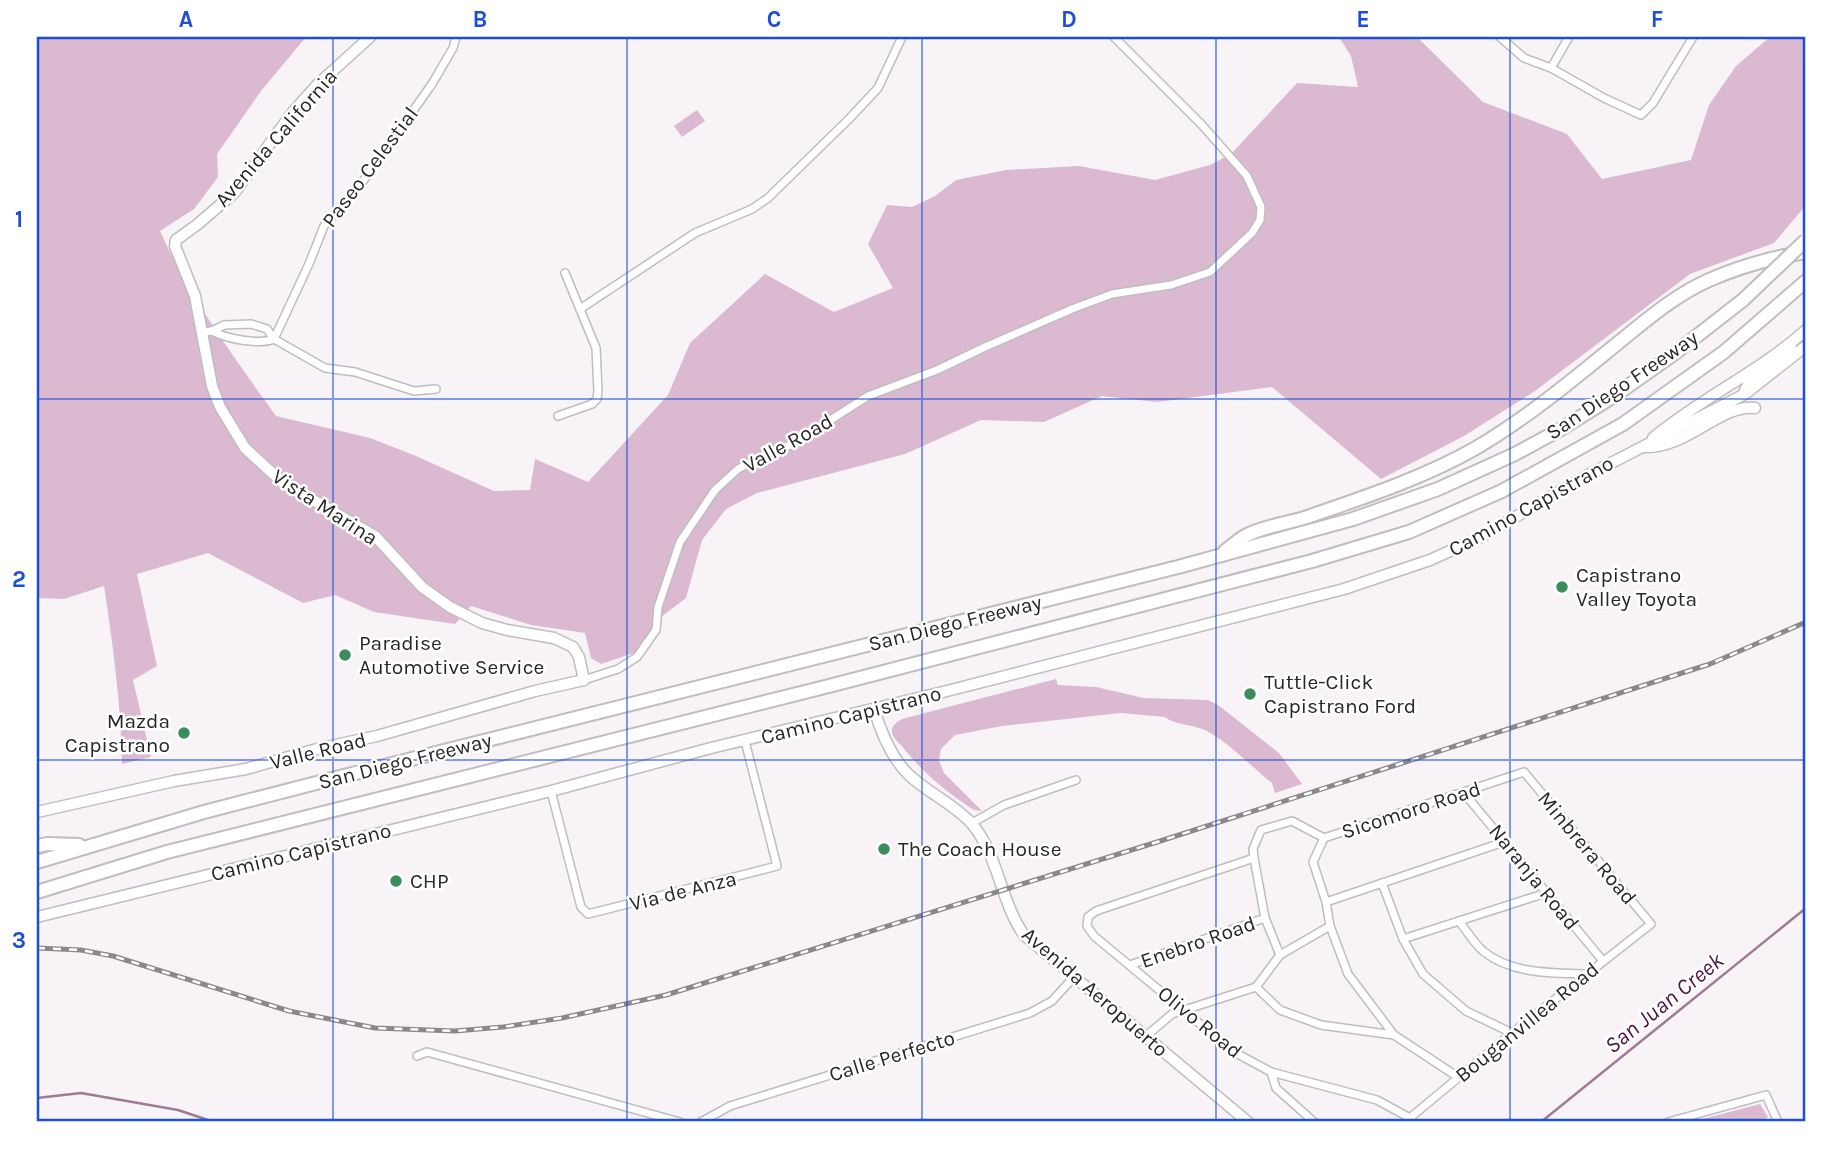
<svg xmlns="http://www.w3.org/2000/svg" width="1843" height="1159" viewBox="0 0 1843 1159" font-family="Karla,sans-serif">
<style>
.green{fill:#dbb9d1}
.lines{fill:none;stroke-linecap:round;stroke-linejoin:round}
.stream{stroke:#9f7b96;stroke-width:2.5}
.street-casing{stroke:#c0bcbf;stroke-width:10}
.secondary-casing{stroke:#c0bcbf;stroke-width:13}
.highway-casing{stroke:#c0bcbf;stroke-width:16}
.street{stroke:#fff;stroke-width:7}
.secondary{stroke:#fff;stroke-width:10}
.highway{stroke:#fff;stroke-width:12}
.rail-casing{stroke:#8b878a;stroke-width:5}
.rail{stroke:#fff;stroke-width:2.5;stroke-dasharray:8;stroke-linecap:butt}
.highway-bridge-casing{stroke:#c0bcbf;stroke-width:16;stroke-linecap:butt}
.highway-bridge{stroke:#fff;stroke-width:12}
.grid{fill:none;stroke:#1d4ed8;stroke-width:2;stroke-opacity:0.55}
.poi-dot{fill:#3c8d5e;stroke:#fff;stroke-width:2.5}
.labels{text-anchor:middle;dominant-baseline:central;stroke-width:5;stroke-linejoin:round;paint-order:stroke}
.street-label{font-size:21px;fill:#282627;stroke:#fff}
.poi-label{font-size:21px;fill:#282627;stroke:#fff;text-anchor:start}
.water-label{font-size:23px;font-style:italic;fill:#4f1444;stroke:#fff}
.neatline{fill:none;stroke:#1d4ed8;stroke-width:2.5}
.grid-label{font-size:23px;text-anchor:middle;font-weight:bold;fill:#1d4ed8}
</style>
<rect width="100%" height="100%" fill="#f8f3f7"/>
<g class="green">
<path d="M37 37H306L261 91 217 154 218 177 194 209 160 231C189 297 234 357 276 416L370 438 416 456 494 491 530 490 535 459 588 482 668 395 690 343 765 274 834 312 893 288 868 244 887 205 912 207 935 196 956 180 1006 170 1079 166 1155 180 1210 165 1231 154 1297 83 1358 87 1351 56 1339 37H1417L1483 102 1567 134 1602 179 1691 160 1709 105 1736 66 1770 37H1806V205L1774 243 1690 274 1535 391 1464 436 1381 479 1272 387 1157 402 1102 396 1044 422 981 420 905 454 757 493 726 509 702 540 686 598 661 617 634 653 601 664 591 658 585 633 531 625 471 606 455 624 374 612 335 595 303 603 208 553 137 574 157 666 133 680 151 757 122 764C121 703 113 646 104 586L64 599 37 598Z"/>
<path d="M697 110 705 121 682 137 674 126Z"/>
<path d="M1056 679 1058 685 1096 687 1144 698 1208 700 1218 705 1279 753 1302 784 1275 793 1272 783C1252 767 1229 743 1207 731 1194 724 1176 726 1165 717L1121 713 1002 726 955 735 941 749 939 760 944 773 982 811 974 810C945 791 922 772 901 745 897 741 892 737 892 731 892 725 897 722 902 719Z"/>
<path d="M1760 1104 1768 1117 1760 1122H1691Z"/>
</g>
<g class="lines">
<g class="stream">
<path d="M37 1098 81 1093 178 1110 214 1122"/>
<path d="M1541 1122 1806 908"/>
</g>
<defs>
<g id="street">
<path d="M1500 37 1524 58 1551 68 1604 98 1641 115 1653 103 1693 37"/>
<path d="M1551 68 1569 37"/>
<path d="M580 309 695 233 752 209 768 198 849 119 878 88 902 37"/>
<path d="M212 331C227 339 259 345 274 339"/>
<path d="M202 332 212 331 224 325 251 324 267 329 274 339 325 368 355 372 414 391 436 389"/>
<path d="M274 339 309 264 324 226 361 184 432 84 453 48 456 37"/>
<path d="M558 416 592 404 597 399 598 391 596 348 565 273"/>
<path d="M584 680 618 669 637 657 656 630 658 607 680 542 715 490 738 469 762 456 793 444 868 396 937 370 985 347 1072 309 1112 294 1171 285 1210 272 1252 233 1260 220 1261 207 1247 176 1202 125 1114 37"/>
<path d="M551 791 581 907 588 914 777 866 745 741"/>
<path d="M1464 793 1603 961"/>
<path d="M972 823 1004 805 1076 780"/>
<path d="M1324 838 1313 862 1326 902 1330 926 1348 974 1394 1035 1458 1077"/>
<path d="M1254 858 1265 918 1280 955"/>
<path d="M1382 883 1403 939 1423 974 1466 1011 1512 1033"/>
<path d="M1326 902 1504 842"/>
<path d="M1459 921C1466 930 1474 943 1483 951 1511 974 1551 973 1585 974"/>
<path d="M1403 939 1546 893"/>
<path d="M1130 965 1265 918"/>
<path d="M1256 987 1280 955 1330 926"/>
<path d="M1145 1037 1172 1014 1256 987 1280 1010 1321 1025 1394 1035"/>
<path d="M417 1056 427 1052 680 1122"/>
<path d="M1271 1072 1377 1100 1410 1118"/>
<path d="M701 1122 730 1106 1030 1013 1052 1001 1074 977"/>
<path d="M1314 1122 1276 1088 1271 1072 1234 1052 1094 936 1087 926 1088 917 1096 911 1254 858 1253 849 1261 830 1292 821 1324 838 1524 772 1651 924 1512 1033 1405 1122"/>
<path d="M1668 1122 1766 1095 1778 1122"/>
</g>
<g id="secondary">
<path d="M1744 394C1748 373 1778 365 1791 348"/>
<path d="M1653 438C1701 398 1759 372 1806 330"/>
<path d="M1645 447C1688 448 1720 404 1755 408"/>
<path d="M874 709C881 732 891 758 909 775 928 793 954 804 972 824 999 856 1000 901 1024 935L1248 1122"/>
<path d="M37 812 174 781 246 769 317 749 377 736 535 691 584 680 579 657 573 647 554 638 507 630 482 623 450 607 422 587 375 536 282 482 245 448 220 407 212 386 195 296 175 246 176 240 198 224 235 192 292 113 317 85 370 37"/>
<path d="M37 917 551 791 711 748 947 691 1344 589 1430 560 1481 537 1586 476 1745 394 1806 346"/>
</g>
<g id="highway">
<path d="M1225 551C1232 546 1239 539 1247 535 1267 525 1292 523 1313 515 1368 496 1425 477 1476 448 1525 419 1569 383 1613 347 1643 323 1673 296 1709 280 1739 267 1774 257 1806 252"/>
<path d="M37 846 47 844 79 845"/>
<path d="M37 862 204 812 324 781 1178 567 1353 519 1438 489 1515 454 1561 429 1614 396 1675 353 1743 300"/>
<path d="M37 892 167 852 825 687 1312 561 1409 532 1502 491 1623 424 1724 352 1806 281"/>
</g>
</defs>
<use href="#street" class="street-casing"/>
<use href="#secondary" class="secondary-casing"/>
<use href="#highway" class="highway-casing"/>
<use href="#street" class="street"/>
<use href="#secondary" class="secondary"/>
<use href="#highway" class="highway"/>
<defs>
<path id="rail" d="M37 948 81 950 113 956 289 1011 375 1028 455 1031 503 1027 562 1018 666 995 1154 843 1710 664 1806 622"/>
</defs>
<use href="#rail" class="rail-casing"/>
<use href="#rail" class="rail"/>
<defs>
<path id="highway-bridge" d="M1743 300 1806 240"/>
</defs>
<use href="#highway-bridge" class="highway-bridge-casing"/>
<use href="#highway-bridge" class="highway-bridge"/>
</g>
<path class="grid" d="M333 37V1122M627 37V1122M922 37V1122M1216 37V1122M1510 37V1122M37 399H1806M37 760H1806"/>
<g class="poi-dot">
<circle cx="1562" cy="587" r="7"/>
<circle cx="345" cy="655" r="7"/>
<circle cx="1250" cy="694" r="7"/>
<circle cx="184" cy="733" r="7"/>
<circle cx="884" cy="849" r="7"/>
<circle cx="396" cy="881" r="7"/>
</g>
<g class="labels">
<g class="street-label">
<text transform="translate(276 138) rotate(-49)">Avenida California</text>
<text transform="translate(370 167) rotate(-53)">Paseo Celestial</text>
<text transform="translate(1622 385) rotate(-34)">San Diego Freeway</text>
<text transform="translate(788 443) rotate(-29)">Valle Road</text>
<text transform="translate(1531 506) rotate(-29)">Camino Capistrano</text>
<text transform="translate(325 507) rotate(33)">Vista Marina</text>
<text transform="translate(955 623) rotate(-14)">San Diego Freeway</text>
<text transform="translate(851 715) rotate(-14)">Camino Capistrano</text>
<text transform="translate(318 751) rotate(-14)">Valle Road</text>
<text transform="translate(405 761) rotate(-14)">San Diego Freeway</text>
<text transform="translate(1411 810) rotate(-18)">Sicomoro Road</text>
<text transform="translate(1587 848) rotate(50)">Minbrera Road</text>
<text transform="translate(301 852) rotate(-14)">Camino Capistrano</text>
<text transform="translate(1534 877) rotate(51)">Naranja Road</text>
<text transform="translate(683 891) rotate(-14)">Via de Anza</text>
<text transform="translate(1198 942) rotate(-19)">Enebro Road</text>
<text transform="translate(1095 992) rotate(41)">Avenida Aeropuerto</text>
<text transform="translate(1200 1022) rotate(39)">Olivo Road</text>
<text transform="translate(1527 1022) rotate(-39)">Bouganvillea Road</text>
<text transform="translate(892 1056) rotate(-17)">Calle Perfecto</text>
</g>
<g class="poi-label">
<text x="1576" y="575">Capistrano<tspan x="1576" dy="24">Valley Toyota</tspan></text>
<text x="359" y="643">Paradise<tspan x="359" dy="24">Automotive Service</tspan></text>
<text x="1264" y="682">Tuttle-Click<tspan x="1264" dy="24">Capistrano Ford</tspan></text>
<text x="170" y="721" text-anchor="end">Mazda<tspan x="170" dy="24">Capistrano</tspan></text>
<text x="898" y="849">The Coach House</text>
<text x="410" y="881">CHP</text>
</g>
<g class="water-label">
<text transform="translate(1664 1003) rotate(-39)">San Juan Creek</text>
</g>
</g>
<rect width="1843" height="1159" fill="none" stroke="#ffffff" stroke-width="77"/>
<rect x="38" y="38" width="1766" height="1082" class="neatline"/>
<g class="grid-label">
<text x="186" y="27">A</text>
<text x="480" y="27">B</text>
<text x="774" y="27">C</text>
<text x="1069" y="27">D</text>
<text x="1363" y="27">E</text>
<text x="1657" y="27">F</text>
<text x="19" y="227">1</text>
<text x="19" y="587">2</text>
<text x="19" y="948">3</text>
</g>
</svg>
